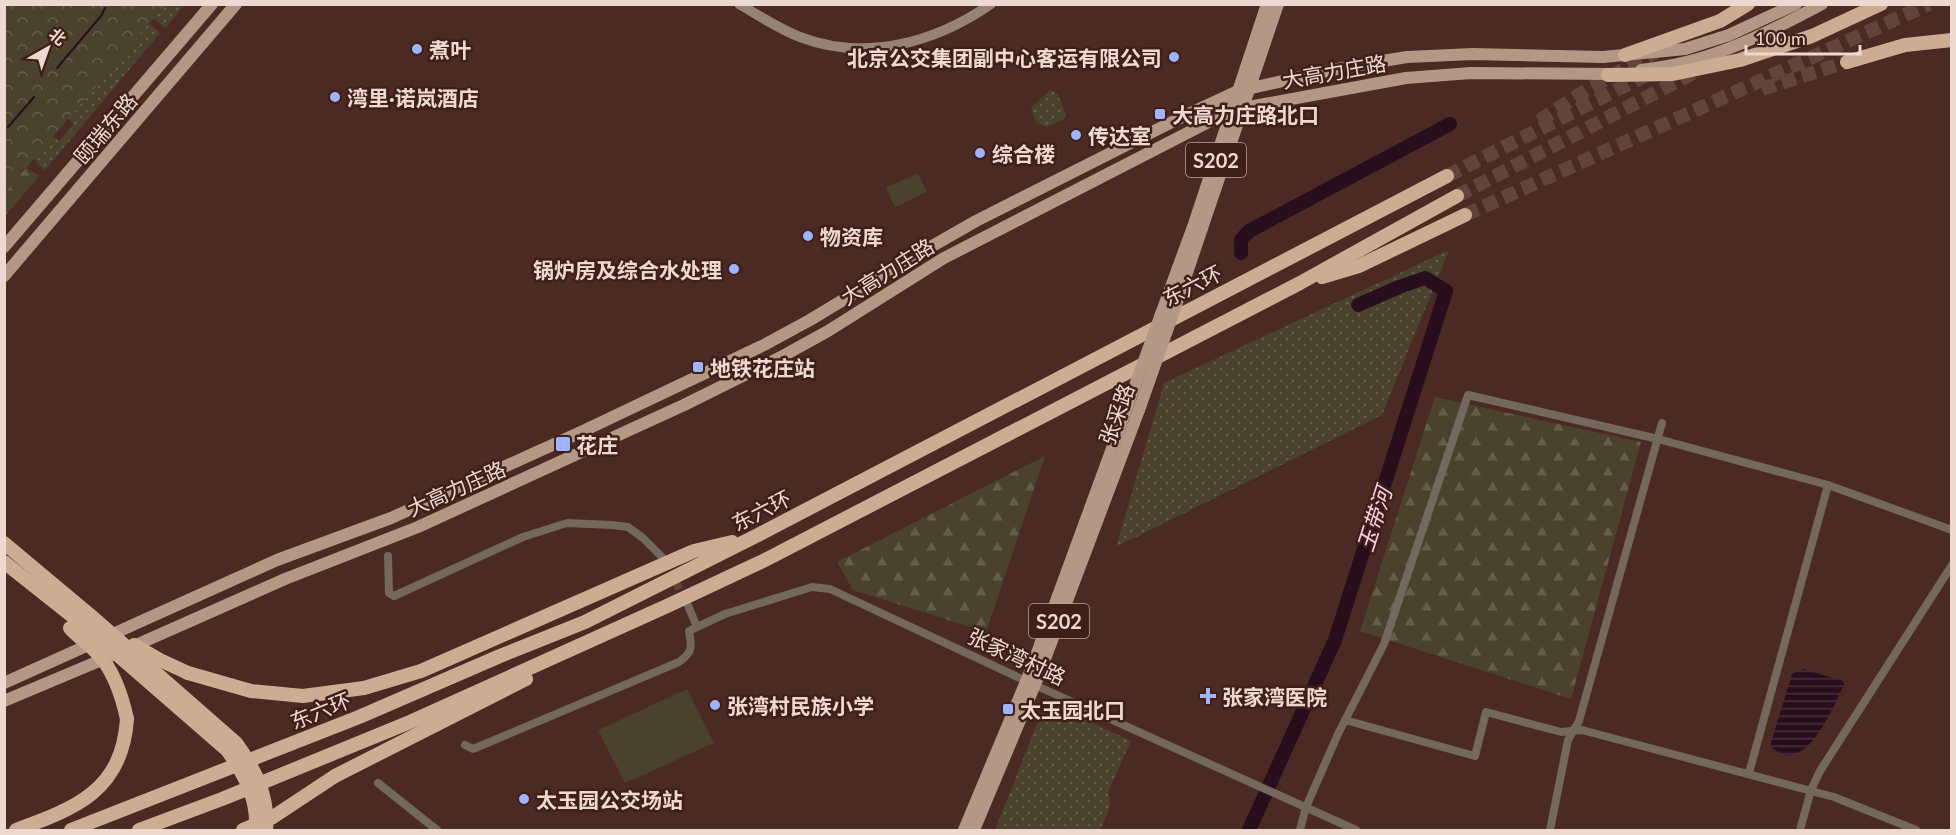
<svg xmlns="http://www.w3.org/2000/svg" width="1956" height="835" viewBox="0 0 1956 835" font-family="Lato,'Noto Sans SC',sans-serif">
<style>
.grass{fill:url(#grass-dots)}
.forest{fill:url(#forest-firs)}
.park{fill:url(#park-crowns)}
.garden{fill:#4b422e}
.water{fill:url(#water-rules)}
.lines{fill:none;stroke-linecap:round;stroke-linejoin:round}
.stream{stroke:#280d1c;stroke-width:2}
.river{stroke:#280d1c;stroke-width:14}
.street-tunnel{stroke:#62443c;stroke-width:8;stroke-dasharray:8 4;stroke-linecap:butt}
.highway-tunnel{stroke:#62443c;stroke-width:14;stroke-dasharray:14 7;stroke-linecap:butt}
.street{stroke:#74675d;stroke-width:8}
.secondary{stroke:#978374;stroke-width:10}
.primary{stroke:#b39985;stroke-width:12}
.highway{stroke:#ccad94;stroke-width:14}
.primary-bridge{stroke:#b39985;stroke-width:12}
.highway-bridge{stroke:#ccad94;stroke-width:14}
.poi-dot{fill:#a0b3fd;stroke:#3f2018;stroke-width:2}
.labels{text-anchor:middle;dominant-baseline:central;stroke-width:5;stroke-linejoin:round;paint-order:stroke}
.shield{fill:#3f2018;stroke:#b9a19a;stroke-width:1.5}
.shield-label{font-size:20px;font-weight:bold;fill:#edd8d2}
.poi-label{font-size:21px;font-weight:bold;fill:#edd8d2;stroke:#3f2018;text-anchor:start}
.street-label{font-size:21px;fill:#edd8d2;stroke:#3f2018}
.water-label{font-size:22px;font-style:italic;fill:#fecce5;stroke:#3f2018}
</style>
<defs>
<pattern id="grass-dots" width="8" height="8" patternUnits="userSpaceOnUse" patternTransform="scale(1.5)"><rect width="8" height="8" fill="#4b422e"/><path d="M2 2h.1M6 6h.1" fill="none" stroke="#655d4b" stroke-width="1.8" stroke-linecap="round"/></pattern>
<pattern id="forest-firs" width="22" height="20" patternUnits="userSpaceOnUse" patternTransform="scale(1.5)"><rect width="22" height="20" fill="#4b422e"/><path d="M5 1l3.5 6h-7zM16 11l3.5 6h-7z" fill="#655d4b"/></pattern>
<pattern id="park-crowns" width="20" height="18" patternUnits="userSpaceOnUse" patternTransform="scale(1.5)"><rect width="20" height="18" fill="#4b422e"/><path d="M2 6a3 3 0 1 1 6 0M12 15a3 3 0 1 1 6 0" fill="none" stroke="#655d4b"/></pattern>
<pattern id="water-rules" width="6" height="5" patternUnits="userSpaceOnUse" patternTransform="scale(1.5)"><rect width="6" height="5" fill="#280d1c"/><path d="M0 2.5h6" fill="none" stroke="#48303c"/></pattern>
</defs>
<rect width="100%" height="100%" fill="#4a2a22"/>
<g class="grass">
<path d="M154 5H185L165 28 151 16Z"/>
<path d="M146 21 160 33 45 170 36 162 33 153 47 131 59 141 74 124 62 113Z"/>
<path d="M1049 91H1053L1058 95 1066 114 1063 120 1047 127 1037 123 1031 110 1032 107Z"/>
<path d="M1449 250 1382 415 1116 547 1164 383Z"/>
<path d="M1046 701 1131 741 1108 792 1110 807 1100 830H995Z"/>
</g>
<g class="forest">
<path d="M25 167 39 176 5 216V181Z"/>
<path d="M1435 397 1641 442 1571 699 1360 631Z"/>
<path d="M1045 456 986 632 853 590 837 562Z"/>
</g>
<path class="park" d="M5 4 165 5 5 193 4 5Z"/>
<g class="garden">
<path d="M918 173 927 192 895 207 886 188Z"/>
<path d="M687 689 714 743 625 783 598 730Z"/>
</g>
<path class="water" d="M1803 669 1840 680 1843 681 1844 685C1832 708 1805 780 1770 746L1792 674Z"/>
<g class="lines">
<g class="stream">
<path d="M57 68 101 16 105 8"/>
<path d="M8 127 34 97"/>
</g>
<g class="river">
<path d="M1241 253V240L1249 231 1450 124"/>
<path d="M1249 830 1335 640 1446 291 1425 278 1399 287 1358 305"/>
</g>
<path class="street-tunnel" d="M664 561 686 601"/>
<g class="highway-tunnel">
<path d="M1762 89 1847 62"/>
<path d="M1539 121 1588 89 1657 51"/>
<path d="M1447 176 1650 73"/>
<path d="M1457 196 1697 71"/>
<path d="M1465 215 1929 4"/>
</g>
<g class="street">
<path d="M388 556 389 593 394 596 523 537 567 523 612 525 628 527 643 538 662 557"/>
<path d="M687 603 697 627 725 614 812 587 830 589 1026 681 1356 830"/>
<path d="M1345 720 1475 756 1486 712 1561 732 1582 730 1834 797 1916 830"/>
<path d="M465 745 473 749 679 662C693 652 692 647 689 631L697 627"/>
<path d="M1749 773 1828 485"/>
<path d="M378 783 437 830"/>
<path d="M1300 830 1306 807 1338 734 1384 644 1468 395 1658 439 1828 485 1952 530"/>
<path d="M1550 830 1568 740 1579 721 1662 423"/>
<path d="M1800 830 1811 790 1820 771 1952 565"/>
</g>
<path class="secondary" d="M739 4C758 15 779 29 800 37 865 62 935 43 991 4"/>
<g class="primary">
<path d="M1641 70C1655 68 1669 66 1682 63 1728 53 1781 26 1822 4"/>
<path d="M4 247 212 4"/>
<path d="M4 276 236 4"/>
<path d="M1175 308 1278 4"/>
<path d="M1161 314 1194 224 1267 4"/>
<path d="M127 649 285 579 418 527 684 405 781 357 828 331 944 258 1232 110 1406 78 1471 73 1615 74"/>
<path d="M4 683 277 560 391 518 581 432 764 345 810 320 934 245 976 221 1180 118 1238 91 1346 67 1407 57 1473 54 1603 57 1685 49 1729 35 1796 4"/>
<path d="M4 701 111 656"/>
<path d="M964 830 1030 672 1125 413"/>
<path d="M974 830 1039 675 1139 410"/>
</g>
<g class="highway">
<path d="M1625 55 1720 21 1748 4"/>
<path d="M1847 62 1905 45 1952 40"/>
<path d="M1608 75 1673 74 1740 60 1812 36 1881 4"/>
<path d="M1322 277 1359 266 1465 215"/>
<path d="M4 543 90 615"/>
<path d="M4 562 81 623"/>
<path d="M188 673 251 691 303 696 364 688 421 671 694 551 732 542"/>
<path d="M16 830C76 808 122 791 127 719"/>
<path d="M71 830 359 717 500 656 585 622 754 537 1447 176"/>
<path d="M139 830 222 799 410 722 667 606 765 560 1300 283 1457 196"/>
<path d="M243 830 273 817 335 776 526 679"/>
</g>
<g class="primary-bridge">
<path d="M1139 410 1175 308"/>
<path d="M1125 413 1161 314"/>
</g>
<g class="highway-bridge">
<path d="M90 615 236 743C255 769 269 797 266 830"/>
<path d="M81 623 227 750C245 775 258 799 256 830"/>
<path d="M70 628C78 637 89 644 98 654 114 671 122 696 127 719"/>
<path d="M134 645 160 660 188 673"/>
</g>
</g>
<g class="poi-dot">
<circle cx="417" cy="49" r="6"/>
<circle cx="1174" cy="57" r="6"/>
<circle cx="335" cy="97" r="6"/>
<rect x="1154" y="108" width="12" height="12" rx="3"/>
<circle cx="1076" cy="135" r="6"/>
<circle cx="980" cy="153" r="6"/>
<circle cx="808" cy="236" r="6"/>
<circle cx="734" cy="269" r="6"/>
<rect x="692" y="361" width="12" height="12" rx="3"/>
<rect x="555" y="436" width="16" height="16" rx="3"/>
<path d="M1205 687h6v6h6v6h-6v6h-6v-6h-6v-6h6z"/>
<circle cx="715" cy="705" r="6"/>
<rect x="1002" y="703" width="12" height="12" rx="3"/>
<circle cx="524" cy="799" r="6"/>
</g>
<g class="labels">
<g class="shield">
<rect x="1186" y="143" width="60" height="34" rx="4.5"/>
<rect x="1029" y="604" width="60" height="34" rx="4.5"/>
</g>
<g class="shield-label">
<text x="1216" y="160">S202</text>
<text x="1059" y="621">S202</text>
</g>
<g class="poi-label">
<text x="429" y="49">煮叶</text>
<text x="1162" y="57" text-anchor="end">北京公交集团副中心客运有限公司</text>
<text x="347" y="97">湾里·诺岚酒店</text>
<text x="1172" y="114">大高力庄路北口</text>
<text x="1088" y="135">传达室</text>
<text x="992" y="153">综合楼</text>
<text x="820" y="236">物资库</text>
<text x="722" y="269" text-anchor="end">锅炉房及综合水处理</text>
<text x="710" y="367">地铁花庄站</text>
<text x="576" y="444">花庄</text>
<text x="1222" y="696">张家湾医院</text>
<text x="727" y="705">张湾村民族小学</text>
<text x="1020" y="709">太玉园北口</text>
<text x="536" y="799">太玉园公交场站</text>
</g>
<g class="street-label">
<text transform="translate(1334 71) rotate(-10)">大高力庄路</text>
<text transform="translate(105 128) rotate(-50)">颐瑞东路</text>
<text transform="translate(887 271) rotate(-32)">大高力庄路</text>
<text transform="translate(1192 285) rotate(-27)">东六环</text>
<text transform="translate(1116 414) rotate(-70)">张采路</text>
<text transform="translate(456 488) rotate(-24)">大高力庄路</text>
<text transform="translate(761 510) rotate(-27)">东六环</text>
<text transform="translate(1017 656) rotate(25)">张家湾村路</text>
<text transform="translate(320 710) rotate(-22)">东六环</text>
</g>
<g class="water-label">
<text transform="translate(1374 519) rotate(-72)">玉带河</text>
</g>
</g>
<rect width="1956" height="835" fill="none" stroke="#edd8d2" stroke-width="12"/>
<g transform="translate(48 48) rotate(40)" stroke="#3f2018" stroke-width="4.5" paint-order="stroke">
<path d="M0-4.5L10 22L0 15L-10 22Z" fill="#edd8d2"/>
<text y="-9" font-size="16" font-weight="bold" text-anchor="middle" fill="#edd8d2">北</text>
</g>
<path d="M1746 45v9h114v-9" fill="none" stroke="#edd8d2" stroke-width="3"/>
<text x="1755" y="45" font-size="18" fill="#edd8d2" stroke="#3f2018" stroke-width="4.5" paint-order="stroke">100 m</text>
</svg>
